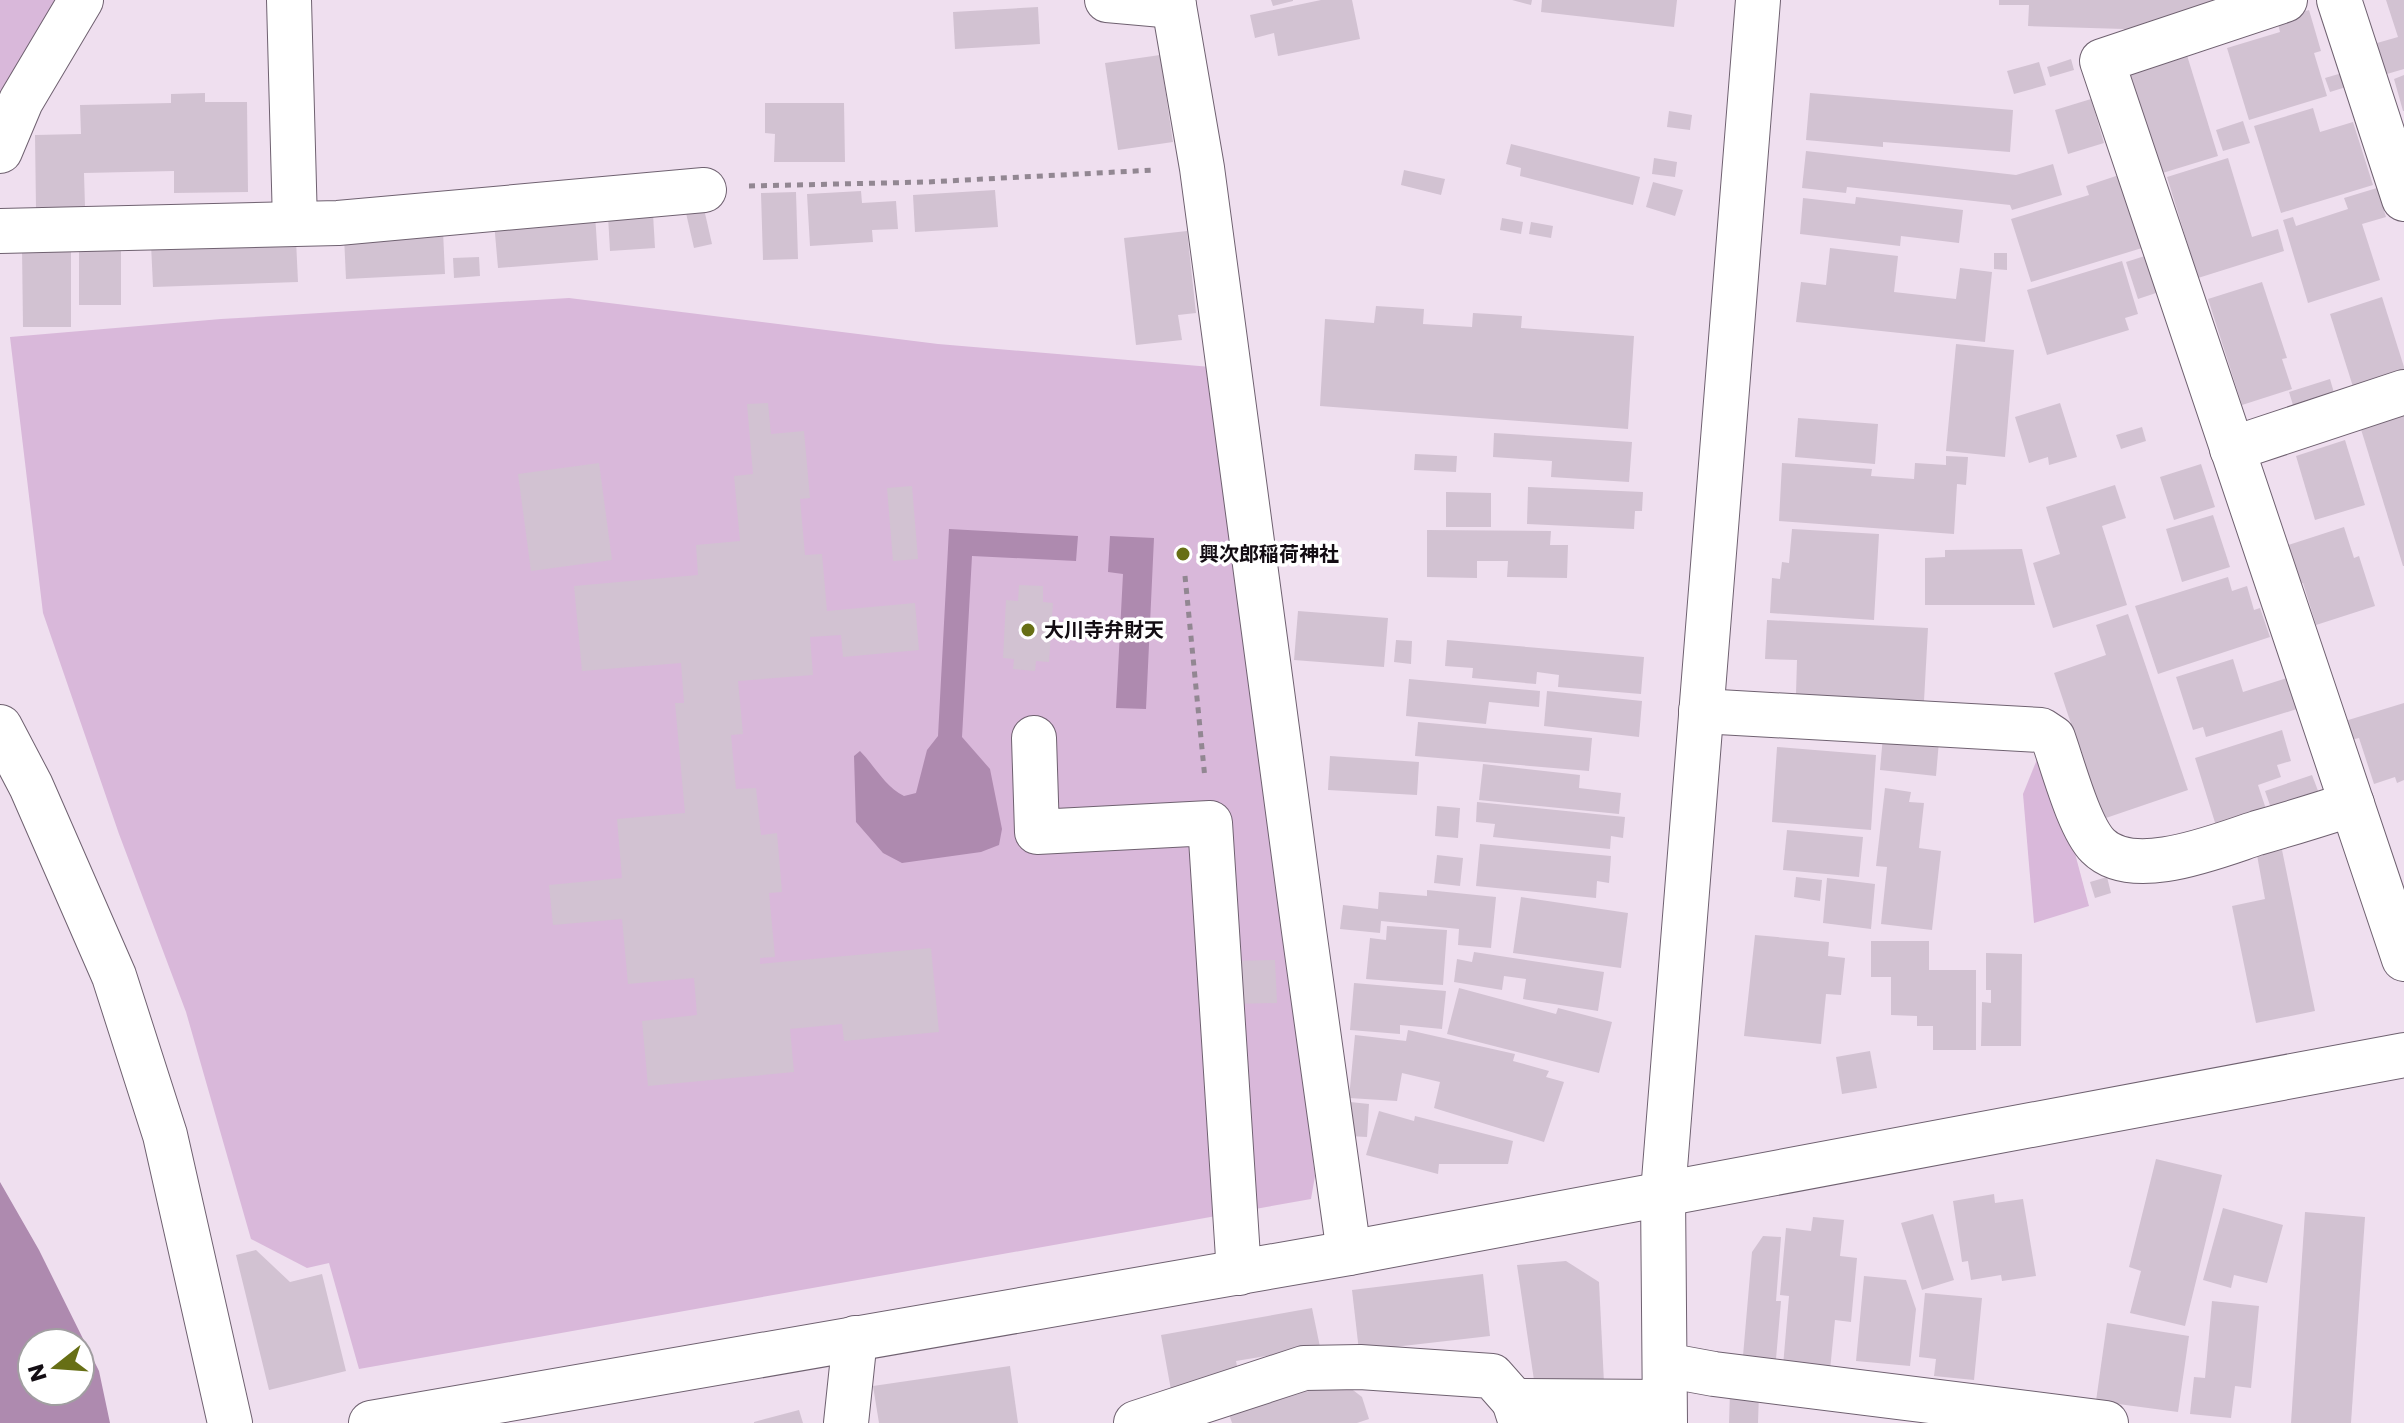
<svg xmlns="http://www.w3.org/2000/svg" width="2404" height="1423" viewBox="0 0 2404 1423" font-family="Poppins,'Noto Sans JP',sans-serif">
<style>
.green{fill:#d9b8da}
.water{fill:#ae8aaf;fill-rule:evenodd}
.building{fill:#d2c2d2}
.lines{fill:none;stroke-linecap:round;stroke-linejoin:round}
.minor-casing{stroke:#6f6170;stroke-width:46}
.tertiary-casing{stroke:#6f6170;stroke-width:46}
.path{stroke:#928792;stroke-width:5;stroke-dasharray:6 6;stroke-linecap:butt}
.minor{stroke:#fff;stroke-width:44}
.tertiary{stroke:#fff;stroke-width:44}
.poi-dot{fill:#676f15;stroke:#fff;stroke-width:3}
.labels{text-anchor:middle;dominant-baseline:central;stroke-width:7;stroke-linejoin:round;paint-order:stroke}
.poi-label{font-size:20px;font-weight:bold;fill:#130d13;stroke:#fff;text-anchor:start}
</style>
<rect width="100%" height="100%" fill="#efdfef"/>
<g class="green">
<path d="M0 0H69L0 117Z"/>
<path d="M569 298 938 344 1211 367 1315 1176 1311 1199 359 1369 329 1263 307 1268 251 1239 186 1012 119 834 43 613 10 337 221 319Z"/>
<path d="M2040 752H2048L2089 906 2034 923 2023 794Z"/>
</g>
<g class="water">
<path d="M949 529 1078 536 1076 561 972 556 962 737 990 769 1002 829 999 845 981 852 902 863 883 853 856 822 854 756 860 751C875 766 885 787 904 796L916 793 927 750 938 736Z"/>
<path d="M1110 536 1154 538 1146 709 1116 708 1123 574 1108 572Z"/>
<path d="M0 1182 39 1250 99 1371 110 1423H0ZM32 1343H80V1391H32Z"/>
</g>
<g class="building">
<path d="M1271 0H1293V1L1273 6Z"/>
<path d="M1321 0H1352L1360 39 1278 56 1274 33 1255 38 1250 15Z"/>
<path d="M1512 0H1532L1531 5Z"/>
<path d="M1542 0H1677L1674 27 1541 12Z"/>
<path d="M1999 0H2244L2127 39 2124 29 2028 26 2029 5H1999Z"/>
<path d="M2386 0H2404V69L2380 76 2370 45 2398 37Z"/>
<path d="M1038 7 1040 44 955 49 953 12Z"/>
<path d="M2309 10 2321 51 2314 53 2327 96 2249 120 2227 48 2280 32 2277 20Z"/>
<path d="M2186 52 2218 156 2156 175 2124 71Z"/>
<path d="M1160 55 1173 142 1118 150 1105 63Z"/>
<path d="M2071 59 2074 70 2050 77 2047 67Z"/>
<path d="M2039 62 2046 85 2014 94 2007 71Z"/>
<path d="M2342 73 2346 87 2330 92 2325 78Z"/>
<path d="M2404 75V111H2403L2394 79Z"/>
<path d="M205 93V102H247L248 192 174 193V171L84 173 85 207 36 208 35 135 81 134 80 105 171 103V94Z"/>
<path d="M1810 93 2013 110 2010 152 1883 142V147L1806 140Z"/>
<path d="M2091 99 2104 143 2068 154 2055 110Z"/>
<path d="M765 103H844L845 162H774L775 134 765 133Z"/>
<path d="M2313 108 2320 132 2353 122 2373 185 2281 213 2254 126Z"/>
<path d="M1669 111 1692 115 1690 130 1667 127Z"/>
<path d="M2243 121 2250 143 2223 151 2216 130Z"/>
<path d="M1511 144 1640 177 1633 205 1520 176 1521 168 1506 164Z"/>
<path d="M1806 151 2016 175 2053 164 2062 195 2012 210 2010 205 1847 187 1846 193 1802 188Z"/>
<path d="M1654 158 1677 162 1675 177 1652 174Z"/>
<path d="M2228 158 2252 237 2278 229 2284 251 2198 278 2167 177Z"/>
<path d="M1404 170 1445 179 1441 195 1401 185Z"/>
<path d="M2119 175 2142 248 2031 282 2011 219 2089 195 2086 186Z"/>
<path d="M1653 182 1683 190 1675 216 1646 207Z"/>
<path d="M2377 188 2386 217 2362 224 2380 280 2308 303 2283 220 2293 217 2296 226 2348 209 2344 198Z"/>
<path d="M995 190 998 227 915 232 913 195Z"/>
<path d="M861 191 862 203 896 201 898 229 872 230 873 242 810 246 807 194Z"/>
<path d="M796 192 798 259 763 260 761 193Z"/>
<path d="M1856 197 1963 210 1959 243 1901 236 1900 246 1800 234 1803 198 1855 204Z"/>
<path d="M704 209 712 244 694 248 686 213Z"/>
<path d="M595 214 598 260 498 268 494 222Z"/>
<path d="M653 214 655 248 610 251 608 216Z"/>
<path d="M1502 218 1523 222 1521 234 1500 230Z"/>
<path d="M1531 222 1553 226 1551 238 1529 234Z"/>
<path d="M443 231 445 274 346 279 344 236Z"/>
<path d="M1187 231 1196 313 1178 315 1182 340 1136 345 1124 238Z"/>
<path d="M296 240 298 282 153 287 151 244Z"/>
<path d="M121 245V305H79V246Z"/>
<path d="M22 247H71V327H23Z"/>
<path d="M1830 248 1898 256 1894 292 1956 299 1960 268 1992 272 1985 342 1796 322 1801 282 1826 285Z"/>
<path d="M1994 253H2007V270L1994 269Z"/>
<path d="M2148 255 2159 292 2138 299 2126 262Z"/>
<path d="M479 257 480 276 454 278 453 258Z"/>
<path d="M2122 261 2138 314 2125 318 2129 330 2047 355 2027 290Z"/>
<path d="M2262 282 2287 358 2282 359 2292 389 2242 405 2208 299Z"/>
<path d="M2382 297 2404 367V378L2355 393 2330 314Z"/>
<path d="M1376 306 1424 309 1423 324 1472 327 1473 313 1522 316 1521 328 1634 336 1628 429 1320 406 1325 319 1374 323Z"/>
<path d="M1956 344 2014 350 2005 457 1946 451Z"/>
<path d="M2330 379 2337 403 2296 415 2289 392Z"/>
<path d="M768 403 771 434 804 431 810 498 800 499 805 555 822 554 827 611 915 603 919 650 843 657 841 635 810 637 813 675 738 681 743 734 731 735 736 789 756 788 761 835 777 833 782 892 769 893 775 957 760 958V964L931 948 939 1032 844 1041 842 1024 790 1029 794 1072 648 1086 642 1021 697 1015 694 978 628 984 622 919 553 925 549 885 622 878 617 819 685 813 675 703H684L681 663 582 671 574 586 698 575 696 545 740 541 734 476 753 474 747 404Z"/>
<path d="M2060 403 2077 457 2049 465 2048 457 2029 463 2015 417Z"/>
<path d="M2404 412V566H2403L2360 426Z"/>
<path d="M1798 418 1878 424 1875 464 1795 457Z"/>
<path d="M2142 427 2146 441 2121 449 2116 435Z"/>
<path d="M1494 433 1632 442 1629 482 1551 477 1552 461 1493 457Z"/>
<path d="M2345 440 2365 505 2315 520 2296 456Z"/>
<path d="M1415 454 1457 456 1456 472 1414 470Z"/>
<path d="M1946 456 1968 457 1966 485 1957 484 1954 534 1779 521 1782 463 1872 469 1871 476 1914 479 1915 463 1946 465Z"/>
<path d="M599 463 612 560 531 571 518 474Z"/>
<path d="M2201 464 2215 507 2174 520 2160 477Z"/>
<path d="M2115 485 2126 518 2102 526 2127 605 2053 628 2033 563 2060 554 2046 507Z"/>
<path d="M912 486 918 559 893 561 887 488Z"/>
<path d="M1528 487 1643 492 1642 511H1635L1634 529 1527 524Z"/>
<path d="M1446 492 1491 493V527H1446Z"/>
<path d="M2213 515 2230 567 2182 582 2166 529Z"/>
<path d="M2344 527 2354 558 2359 556 2375 606 2316 625 2303 583 2297 585 2285 546Z"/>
<path d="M1792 529 1879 534 1874 620 1770 613 1772 578 1780 579 1782 562 1789 563Z"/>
<path d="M1427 530 1551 531 1550 545H1568L1567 578 1507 577 1508 561H1477V578L1427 577Z"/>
<path d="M1179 546 1190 548 1191 557 1186 558 1187 561 1181 562 1179 557H1176L1175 551H1180Z"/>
<path d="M2022 549 2035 605H1925V558L1945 557V550Z"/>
<path d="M2228 577 2232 591 2247 586 2254 610 2260 608 2270 637 2158 674 2135 606Z"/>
<path d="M1019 585 1043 586V602L1053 603 1049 662 1036 661 1035 671 1013 669 1014 659 1003 658 1006 600 1018 601Z"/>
<path d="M1298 611 1388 618 1384 667 1294 660Z"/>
<path d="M2128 614 2188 790 2103 819 2054 673 2106 655 2096 625Z"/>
<path d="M1767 620 1928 628 1924 701 1796 694 1797 660 1765 659Z"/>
<path d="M1396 640 1412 641 1411 664 1394 662Z"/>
<path d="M1447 640 1644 657 1641 694 1558 687 1559 675 1537 672 1536 684 1472 678 1473 668 1445 666Z"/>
<path d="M2233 659 2243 692 2287 678 2297 709 2206 737 2203 727 2193 730 2176 677Z"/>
<path d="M1409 679 1540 691 1539 707 1489 702 1486 724 1406 716Z"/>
<path d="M1547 691 1642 701 1639 737 1544 726Z"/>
<path d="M2404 703V780L2397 783 2395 777 2374 784 2359 738 2351 740 2345 721Z"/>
<path d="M1418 722 1592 738 1589 771 1415 756Z"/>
<path d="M2282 730 2291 761 2277 765 2281 777 2258 785 2267 812 2217 829 2195 758Z"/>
<path d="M1883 736 1939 741 1936 776 1880 770Z"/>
<path d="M1777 747 1876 755 1871 830 1772 822Z"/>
<path d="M1330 756 1419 762 1417 795 1328 790Z"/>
<path d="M1483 764 1580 775 1579 788 1621 793 1619 814 1479 800Z"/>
<path d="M2312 775 2320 796 2272 811 2265 791Z"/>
<path d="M1885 788 1911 792 1909 802 1924 803 1919 848 1941 851 1932 930 1881 924 1887 867 1876 866Z"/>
<path d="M1477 802 1625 817 1623 838 1611 836 1610 849 1493 837 1495 824 1476 822Z"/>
<path d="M1437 806 1460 808 1458 838 1435 836Z"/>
<path d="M1787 830 1863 837 1859 877 1783 870Z"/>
<path d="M1480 844 1611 856 1609 883 1597 881 1596 898 1476 886Z"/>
<path d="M2282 850 2315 1011 2256 1023 2232 906 2265 899 2257 855Z"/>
<path d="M1437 855 1463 858 1460 886 1434 883Z"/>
<path d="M1796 877 1822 880 1820 901 1794 897Z"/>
<path d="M2107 877 2111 893 2095 898 2090 882Z"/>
<path d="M1827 878 1875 884 1871 929 1823 923Z"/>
<path d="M1427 890 1496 897 1491 948 1458 945 1459 929 1381 921 1380 933 1340 929 1343 905 1378 909 1379 892 1427 896Z"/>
<path d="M1521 897 1628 913 1621 968 1513 953Z"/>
<path d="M1387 926 1447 930 1443 985 1366 979 1370 938 1386 940Z"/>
<path d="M1755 935 1829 942 1828 956 1845 958 1841 995 1826 994 1821 1044 1744 1036Z"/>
<path d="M1871 941H1929V970H1976V1050H1933V1026H1917V1016L1891 1015V977H1871Z"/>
<path d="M1474 952 1604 972 1598 1011 1523 999 1526 979 1504 976 1502 990 1454 982 1457 959 1472 962Z"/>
<path d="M1986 953 2022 954 2021 1046H1981L1982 1002 1991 1003V990H1986Z"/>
<path d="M1275 960 1277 1003 1236 1004 1234 961Z"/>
<path d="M1354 983 1446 991 1442 1029 1400 1025V1034L1350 1030Z"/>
<path d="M1459 988 1556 1014 1558 1008 1612 1022 1599 1073 1447 1034Z"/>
<path d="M1408 1030 1515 1054 1513 1061 1549 1071 1546 1077 1564 1082 1544 1142 1434 1108 1440 1082 1402 1073 1397 1101 1349 1098 1355 1035 1406 1041Z"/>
<path d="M1870 1051 1877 1088 1842 1094 1836 1057Z"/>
<path d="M1350 1102 1369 1104 1367 1137 1348 1136Z"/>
<path d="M1379 1111 1414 1121 1415 1116 1513 1141 1508 1164H1439L1438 1174 1366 1155Z"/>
<path d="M2156 1159 2222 1175 2185 1326 2130 1313 2141 1271 2129 1267Z"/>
<path d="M1994 1194 1995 1203 2023 1199 2036 1276 2002 1281 2001 1275 1971 1280 1968 1261 1962 1262 1953 1201Z"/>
<path d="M2223 1208 2283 1225 2267 1283 2234 1275 2231 1288 2203 1280Z"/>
<path d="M2305 1212 2365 1217 2351 1423H2291Z"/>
<path d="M1933 1214 1954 1280 1922 1290 1901 1223Z"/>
<path d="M1813 1217 1844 1220 1840 1256 1857 1258 1851 1322 1835 1320 1830 1370 1783 1366 1789 1296 1780 1295 1786 1228 1811 1231Z"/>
<path d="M1763 1236 1781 1237 1776 1301H1781L1776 1359 1743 1356 1752 1252Z"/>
<path d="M256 1250 290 1282 322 1274 346 1371 269 1390 236 1255Z"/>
<path d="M1566 1261 1599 1282 1604 1383 1535 1387 1517 1265Z"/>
<path d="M1483 1274 1490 1336 1359 1351 1352 1290Z"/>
<path d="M1864 1276 1906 1280 1916 1309 1910 1366 1856 1361Z"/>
<path d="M1925 1293 1982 1298 1974 1380 1934 1376 1936 1359 1919 1357Z"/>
<path d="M2212 1301 2259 1306 2251 1388 2235 1386 2231 1418 2190 1414 2194 1377 2205 1378Z"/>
<path d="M1312 1308 1320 1347 1236 1361 1239 1377 1171 1390 1161 1335Z"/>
<path d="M2107 1323 2189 1336 2178 1412 2096 1401Z"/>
<path d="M1010 1366 1018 1423H879L873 1386Z"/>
<path d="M1336 1377 1362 1397 1369 1419 1357 1423H1232L1228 1411Z"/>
<path d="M1730 1392 1759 1393 1758 1423H1729Z"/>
<path d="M799 1410 803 1423H754V1422Z"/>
</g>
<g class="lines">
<defs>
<g id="minor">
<path d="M289 0 295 223"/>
<path d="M1107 0 1174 6"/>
<path d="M1173 0 1202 168 1304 931 1349 1253"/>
<path d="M2285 0 2102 61 2404 959"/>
<path d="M2339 0 2404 199"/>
<path d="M0 151 21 101 81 0"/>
<path d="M0 231 338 223 704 190"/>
<path d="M2232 449 2404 392"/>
<path d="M1701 711 2041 730 2053 738C2063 766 2079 827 2098 846 2133 881 2217 846 2257 833 2289 824 2321 814 2352 804"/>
<path d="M0 727 31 786 114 976 165 1135 230 1423"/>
<path d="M1034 738 1037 832 1210 823 1239 1273"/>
<path d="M1665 1365 1714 1374 2106 1423"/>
<path d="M846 1423 855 1338"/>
<path d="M1136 1423 1304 1368 1360 1367 1492 1376 1514 1401"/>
<path d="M1521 1423 1514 1401 1664 1402"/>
</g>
<g id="tertiary">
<path d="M371 1423 1349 1253 2404 1055"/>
<path d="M1665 1423 1663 1193 1758 0"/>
</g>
</defs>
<use href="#minor" class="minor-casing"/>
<use href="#tertiary" class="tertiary-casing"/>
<g class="path">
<path d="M749 186 927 182 1155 170"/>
<path d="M1185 576 1205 779"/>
</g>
<use href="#minor" class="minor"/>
<use href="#tertiary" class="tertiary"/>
</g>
<g class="poi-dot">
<circle cx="1183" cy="554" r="8"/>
<circle cx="1028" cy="630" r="8"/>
</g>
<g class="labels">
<g class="poi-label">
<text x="1199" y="554">興次郎稲荷神社</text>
<text x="1044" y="630">大川寺弁財天</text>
</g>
</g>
<g transform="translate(56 1367) rotate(253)"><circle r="38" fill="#ffffff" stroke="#a19ea1" stroke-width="2"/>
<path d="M0-6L14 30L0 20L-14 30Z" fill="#676f15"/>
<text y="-12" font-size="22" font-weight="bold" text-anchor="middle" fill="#130d13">N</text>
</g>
</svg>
